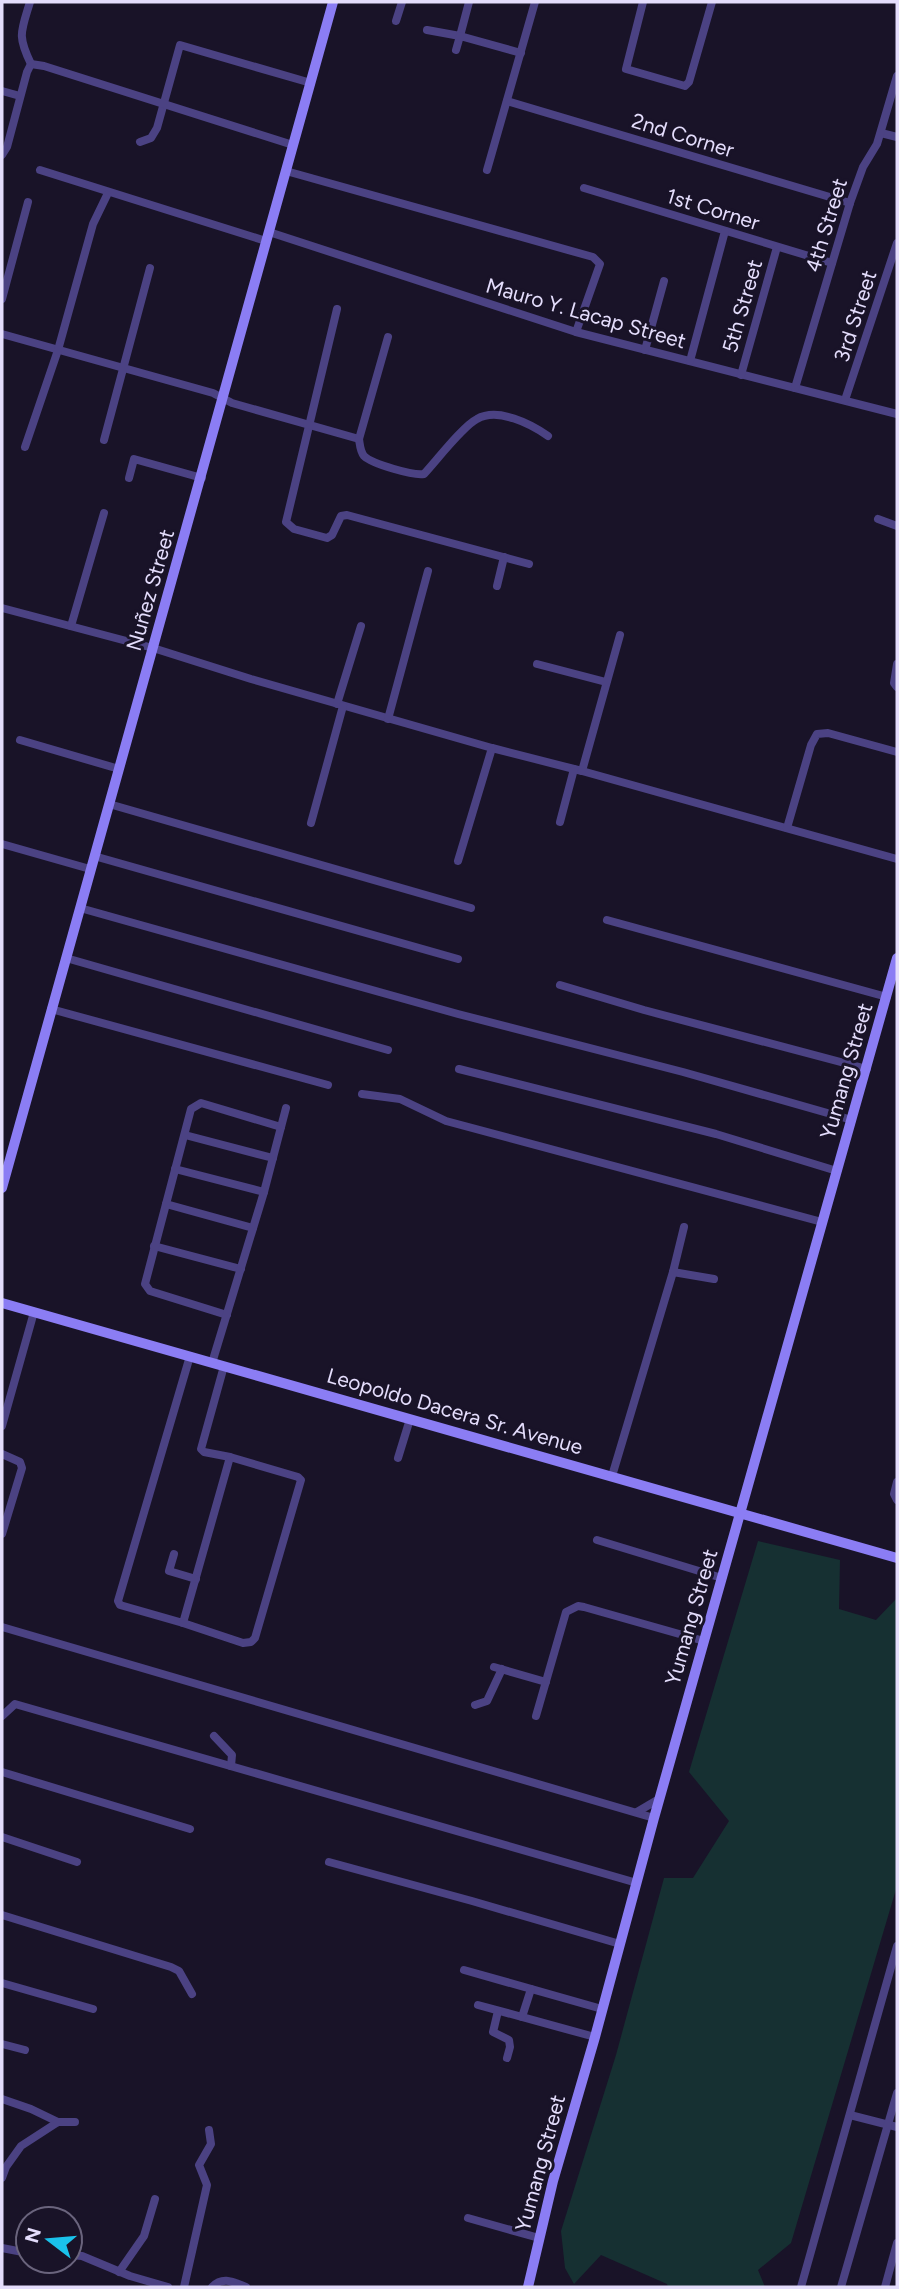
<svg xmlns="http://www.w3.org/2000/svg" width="899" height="2289" viewBox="0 0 899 2289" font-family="Figtree,sans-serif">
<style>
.green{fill:#163032}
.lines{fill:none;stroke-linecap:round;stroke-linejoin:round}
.street{stroke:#4b4283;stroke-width:8}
.secondary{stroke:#8b7df4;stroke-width:10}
.labels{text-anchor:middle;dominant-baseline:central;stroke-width:6;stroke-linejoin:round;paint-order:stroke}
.street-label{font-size:21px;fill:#e4ddfc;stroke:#191328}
</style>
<rect width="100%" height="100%" fill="#191328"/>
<path class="green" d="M758 1541 840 1560 839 1609 876 1620 897 1598V1886L791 2243 758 2270 765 2287H668L667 2284 601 2255 574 2284 565 2268 561 2231 616 2055 664 1878H693L729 1821 689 1772Z"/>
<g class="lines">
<g class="street">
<path d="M30 2C21 32 17 35 31 64"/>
<path d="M643 2 626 69 685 86 689 82 712 2"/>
<path d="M396 21 402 2"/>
<path d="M427 30 460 36 469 2"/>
<path d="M456 50 460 36 521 53"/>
<path d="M2 91 20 96"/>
<path d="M507 101 850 203"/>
<path d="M881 133 897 137"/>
<path d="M140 142 151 138 157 128 180 45 311 83"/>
<path d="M2 155 7 147 27 72 31 64 44 66 293 145"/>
<path d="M40 170 266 241"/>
<path d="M487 170 535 2"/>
<path d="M286 171 593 257 600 264 576 332"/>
<path d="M584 188 832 263"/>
<path d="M269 232 576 332 897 414"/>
<path d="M2 299 28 202"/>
<path d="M337 309 286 522 294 529 327 538 332 535 341 516 347 515 529 564"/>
<path d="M2 334 213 393 232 403 359 439"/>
<path d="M388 337 359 439C360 445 360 451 364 456 372 464 414 476 424 474 437 460 463 426 477 419 498 407 531 424 548 436"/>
<path d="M645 350 664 281"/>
<path d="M690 361 725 231"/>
<path d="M741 375 777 247"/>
<path d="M795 388 850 203 863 167 877 144 897 76"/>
<path d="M845 400 897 243"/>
<path d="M104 440 150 268"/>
<path d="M25 447 58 350 93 224 107 195"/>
<path d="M129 478 134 459 202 478"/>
<path d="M878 519 897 526"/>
<path d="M497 586 504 557"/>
<path d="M2 608 153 648 251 679 492 748 582 771 897 859"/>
<path d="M71 626 104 513"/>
<path d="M537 664 606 682"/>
<path d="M897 664 894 683 897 687"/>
<path d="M337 704 361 626"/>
<path d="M388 719 428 571"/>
<path d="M20 740 119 769"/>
<path d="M582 771 620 635"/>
<path d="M109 804 471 908"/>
<path d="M560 822 574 769"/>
<path d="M311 823 343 706"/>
<path d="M787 828 811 745 817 734 828 733 897 752"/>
<path d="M2 844 90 869"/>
<path d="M94 856 458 959"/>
<path d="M458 861 492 748"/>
<path d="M80 908 458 1014 683 1072 852 1120"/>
<path d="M607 920 887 997"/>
<path d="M66 958 388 1050"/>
<path d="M560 985 644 1010 867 1069"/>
<path d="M51 1009 328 1085"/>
<path d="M459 1069 716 1134 837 1171"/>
<path d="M362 1094 400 1099 446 1121 822 1222"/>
<path d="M185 1135 273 1158"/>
<path d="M175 1169 264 1192"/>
<path d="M166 1204 253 1228"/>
<path d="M154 1246 241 1269"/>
<path d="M673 1272 714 1279"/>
<path d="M227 1315 150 1291 145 1284 191 1109 201 1103 281 1127"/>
<path d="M190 1356 118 1601 120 1605 183 1623 230 1457 204 1452 201 1449 224 1366"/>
<path d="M212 1363 264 1192 286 1108"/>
<path d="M2 1426 34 1312"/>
<path d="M2 1454 20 1462 22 1468 2 1534"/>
<path d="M398 1458 410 1419"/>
<path d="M612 1476 673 1272 684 1227"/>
<path d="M897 1482 894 1494 897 1500"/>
<path d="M597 1540 722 1578"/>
<path d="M174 1554 169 1571 196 1579"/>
<path d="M183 1623 243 1643 251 1642 255 1638 301 1480 298 1477 230 1457"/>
<path d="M2 1627 654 1818"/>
<path d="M494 1667 546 1682"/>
<path d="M475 1705 487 1701 502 1669"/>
<path d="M2 1716 15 1704 637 1883"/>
<path d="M536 1716 566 1612 578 1606 584 1607 704 1641"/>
<path d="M214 1736 232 1755 231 1766"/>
<path d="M2 1772 190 1829"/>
<path d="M637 1812 659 1799"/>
<path d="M2 1837 77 1862"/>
<path d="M329 1862 472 1901 620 1944"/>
<path d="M2 1915 171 1967 179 1971 192 1994"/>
<path d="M464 1970 602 2009"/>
<path d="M2 1983 93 2009"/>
<path d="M478 2005 595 2037"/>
<path d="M498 2011 493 2032 509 2040 510 2047 507 2058"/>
<path d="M522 2017 531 1989"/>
<path d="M2 2044 25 2050"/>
<path d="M2 2099 31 2109 58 2122"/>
<path d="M850 2115 897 2127"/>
<path d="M2 2178 6 2167 21 2146 58 2122H75"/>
<path d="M468 2218 539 2238"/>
<path d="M2 2248 28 2253"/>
<path d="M70 2255 82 2256 130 2276 168 2287"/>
<path d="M119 2272 144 2236 155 2199"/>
<path d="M184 2287 207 2185 199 2165 211 2144 209 2130"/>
<path d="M212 2287C223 2276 233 2282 246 2287"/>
<path d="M801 2287 897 1946"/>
<path d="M841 2287 897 2093"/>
<path d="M885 2287 897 2243"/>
</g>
<g class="secondary">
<path d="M2 1188 333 2"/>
<path d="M2 1303 897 1558"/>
<path d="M528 2287 553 2181 595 2037 654 1818 897 958"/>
</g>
</g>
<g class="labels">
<g class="street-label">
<text transform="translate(683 135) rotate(17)">2nd Corner</text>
<text transform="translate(713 209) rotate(17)">1st Corner</text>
<text transform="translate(826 225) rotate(-73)">4th Street</text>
<text transform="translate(742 306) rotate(-74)">5th Street</text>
<text transform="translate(586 313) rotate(16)">Mauro Y. Lacap Street</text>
<text transform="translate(855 316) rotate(-72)">3rd Street</text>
<text transform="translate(150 590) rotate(-74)">Nuñez Street</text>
<text transform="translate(846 1071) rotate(-74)">Yumang Street</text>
<text transform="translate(455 1411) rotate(16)">Leopoldo Dacera Sr. Avenue</text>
<text transform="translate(691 1617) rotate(-74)">Yumang Street</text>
<text transform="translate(540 2163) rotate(-75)">Yumang Street</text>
</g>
</g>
<rect width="899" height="2289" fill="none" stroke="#e4ddfc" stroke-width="7"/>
<g transform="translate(49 2240) rotate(286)"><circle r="33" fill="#191328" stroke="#6a647d" stroke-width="2"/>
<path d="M0-5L12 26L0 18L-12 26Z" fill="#1ac2eb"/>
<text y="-10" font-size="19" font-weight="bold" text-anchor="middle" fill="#e4ddfc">N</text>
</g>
</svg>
